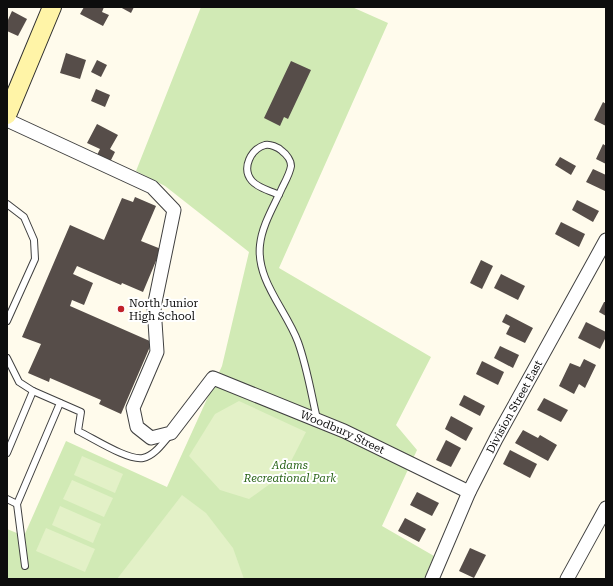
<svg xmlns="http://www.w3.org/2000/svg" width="613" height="586" viewBox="0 0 613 586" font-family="'Roboto Serif',serif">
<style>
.green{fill:#d1eab5}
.pitch{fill:#e3f1c7}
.building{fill:#564d49}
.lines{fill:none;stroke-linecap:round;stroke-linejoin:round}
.lane-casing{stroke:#404040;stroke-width:8}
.street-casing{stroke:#404040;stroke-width:15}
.secondary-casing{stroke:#2f2f2f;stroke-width:20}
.lane{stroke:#fff;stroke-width:6}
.street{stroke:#fff;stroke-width:13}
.secondary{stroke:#fff4a7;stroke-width:18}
.poi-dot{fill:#c1212a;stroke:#fff;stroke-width:1.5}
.labels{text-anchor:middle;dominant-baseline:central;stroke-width:4;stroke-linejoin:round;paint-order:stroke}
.poi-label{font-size:11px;fill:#0d0d0d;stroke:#fff;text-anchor:start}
.street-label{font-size:11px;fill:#0d0d0d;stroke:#fff}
.park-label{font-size:11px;font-style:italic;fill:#2c661b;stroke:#fff}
</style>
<rect width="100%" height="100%" fill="#fffbec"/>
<path class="green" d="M201 7H352L388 23 279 268 431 357 396 425 417 450 382 526 434 556 424 579H7V529L24 536 66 441 167 487 222 366 249 252 165 186 136 171Z"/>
<g class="pitch">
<path d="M239 401 306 432 285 473 249 499 220 490 189 456 215 414Z"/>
<path d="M82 456 123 474 115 493 74 475Z"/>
<path d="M72 480 113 498 104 517 63 499Z"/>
<path d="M182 495 206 513 233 548 244 579H117Z"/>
<path d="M60 506 101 524 93 543 52 525Z"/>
<path d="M46 528 95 549 85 572 36 551Z"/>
</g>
<g class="building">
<path d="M84 7H104L102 12 109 15 103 26 80 14Z"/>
<path d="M120 7H134L131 13Z"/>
<path d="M12 11 27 19 18 36 7 31V22Z"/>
<path d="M66 53 86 60 80 79 60 73Z"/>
<path d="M97 60 107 65 101 77 91 72Z"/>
<path d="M291 61 311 70 288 119 284 117 280 126 264 118Z"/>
<path d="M96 89 110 95 105 107 91 101Z"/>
<path d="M603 102 606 104V126L594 120Z"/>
<path d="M97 124 118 135 110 149 115 152 110 162 97 155 100 149 87 143Z"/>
<path d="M603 144 606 146V164L596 159Z"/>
<path d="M560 157 576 166 571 175 555 165Z"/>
<path d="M593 169 606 175 605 191 586 182Z"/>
<path d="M135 197 156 206 141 241 161 249 143 292 122 283 121 285 77 266 73 274 93 283 84 305 72 300 70 306 152 342 121 414 99 404 101 400 50 378 49 382 28 373 41 344 22 337 70 225 104 240 122 198 133 202Z"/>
<path d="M577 200 599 211 593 222 572 210Z"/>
<path d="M561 222 585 234 579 247 555 234Z"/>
<path d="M481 260 493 266 482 289 470 283Z"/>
<path d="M501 274 525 286 518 300 494 288Z"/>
<path d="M604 302H606V316L599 312Z"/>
<path d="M506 314 533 328 525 343 506 334 510 326 502 322Z"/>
<path d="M586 322 606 332V337L600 349 578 338Z"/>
<path d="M500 346 519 355 513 368 494 358Z"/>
<path d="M584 359 596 365 585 388 579 384 574 394 559 386 570 363 580 367Z"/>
<path d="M482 361 504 372 498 385 476 374Z"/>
<path d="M464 395 485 406 480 416 459 405Z"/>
<path d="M544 398 568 410 561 422 537 410Z"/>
<path d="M451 416 473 428 466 441 445 429Z"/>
<path d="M523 430 538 438 540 435 557 445 548 461 515 443Z"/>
<path d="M446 440 461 448 451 467 436 460Z"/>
<path d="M510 450 537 464 530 478 503 464Z"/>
<path d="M417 492 439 503 432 516 410 505Z"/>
<path d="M405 518 426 529 419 542 398 531Z"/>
<path d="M470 548 486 555 474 578 459 571Z"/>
</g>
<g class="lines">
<defs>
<g id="lane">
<path d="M279 195C271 191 258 188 252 181 241 168 251 149 265 145 270 144 278 147 282 151 286 154 291 160 291 166 290 173 285 182 282 188 274 206 262 225 260 245 256 280 286 310 298 342 307 367 311 393 317 419"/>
<path d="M7 204 24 217 34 240 35 259 7 321"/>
<path d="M7 358 19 382 33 391 81 412 78 431C93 438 128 461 143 458 154 456 162 444 169 436"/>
<path d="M7 453 33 391"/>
<path d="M7 499 17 504"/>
<path d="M25 566 17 504 60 403"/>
</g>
<g id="street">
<path id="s1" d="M7 120 152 187 174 210 154 307 157 352 133 408 137 427 151 438 171 433 213 378 344 431 469 492"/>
<path id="s2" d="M432 579 469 492 496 439 606 240"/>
<path d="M567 579 606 508"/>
</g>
<path id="secondary" d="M7 115 52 7"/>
</defs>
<use href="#lane" class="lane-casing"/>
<use href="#street" class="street-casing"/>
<use href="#secondary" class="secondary-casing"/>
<use href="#lane" class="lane"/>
<use href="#street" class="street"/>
<use href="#secondary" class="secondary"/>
</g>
<circle class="poi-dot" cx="121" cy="309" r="4"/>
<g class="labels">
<g class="poi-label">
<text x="129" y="303">North Junior<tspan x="129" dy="13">High School</tspan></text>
</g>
<g class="street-label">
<text stroke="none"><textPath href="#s2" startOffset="191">Division Street East</textPath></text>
<text stroke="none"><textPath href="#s1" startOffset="664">Woodbury Street</textPath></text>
</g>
<g class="park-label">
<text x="290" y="465">Adams<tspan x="290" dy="13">Recreational Park</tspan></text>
</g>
</g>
<rect width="613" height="586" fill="none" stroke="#0d0d0d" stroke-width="16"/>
</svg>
